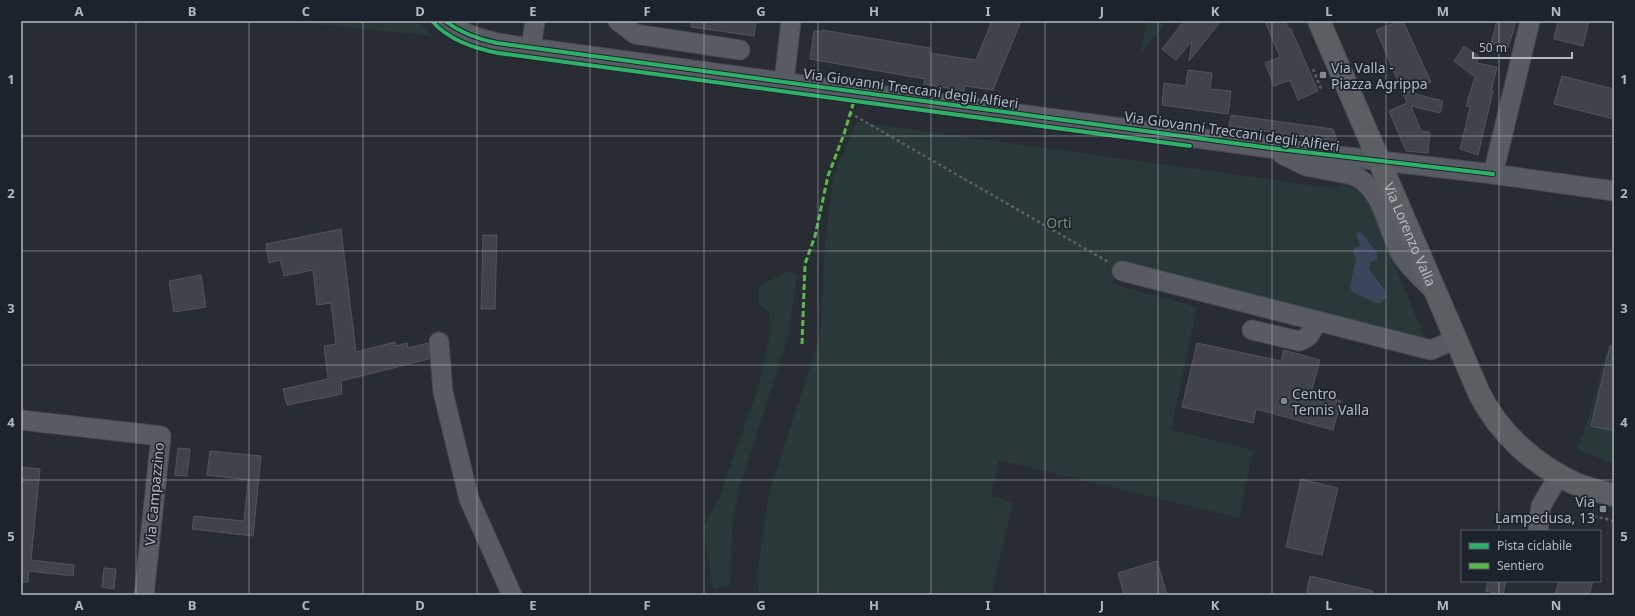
<svg xmlns="http://www.w3.org/2000/svg" width="1635" height="616" viewBox="0 0 1635 616" font-family="'Noto Sans',sans-serif">
<style>
.green{fill:#293839}
.water{fill:#3a465a}
.building{fill:#40444a;stroke:#50545b}
.lines{fill:none;stroke-linecap:round;stroke-linejoin:round}
.minor-casing{stroke:#46494e;stroke-width:21}
.major-casing{stroke:#464950;stroke-width:24}
.path{stroke:#5c6066;stroke-width:2.5;stroke-dasharray:3 3;stroke-linecap:butt}
.minor{stroke:#585b62;stroke-width:19}
.major{stroke:#5b5e63;stroke-width:22}
.quiet{stroke:#58b947;stroke-width:3;stroke-dasharray:6 3;stroke-linecap:butt}
.cycleway-casing{stroke:#1d232c;stroke-width:6}
.cycleway{stroke:#2db169;stroke-width:4}
.grid{fill:none;stroke:#b3b9c4;stroke-width:1;stroke-opacity:0.55}
.poi-dot{fill:#828891;stroke:#1d232c;stroke-width:1.5}
.labels{text-anchor:middle;dominant-baseline:central;stroke-width:3.5;stroke-linejoin:round;paint-order:stroke}
.poi-label{font-size:14px;fill:#b3b9c4;stroke:#1d232c;text-anchor:start}
.street-label{font-size:14px;fill:#b3b9c4;stroke:#1d232c}
.park-label{font-size:14px;fill:#6d9276;stroke:#1d232c}
.neatline{fill:none;stroke:#b3b9c4;stroke-width:1.5}
.grid-label{font-size:13px;text-anchor:middle;font-weight:bold;fill:#b3b9c4}
</style>
<rect width="100%" height="100%" fill="#282d33"/>
<g class="green">
<path d="M286 21H418L433 36Z"/>
<path d="M1147 21H1167L1140 55Z"/>
<path d="M857 122 1333 188 1335 189 1341 184C1355 187 1361 194 1370 205L1425 338 1120 263 1112 284 1197 307 1171 430 1253 450 1239 518 999 460 991 496 1013 502 991 595H759L757 576 769 493 820 336 825 244 833 177Z"/>
<path d="M787 271 797 274 789 334 739 488 732 529 730 586 713 589 703 527 719 498 758 388 771 330 769 313 759 304V287Z"/>
<path d="M1606 353 1614 355V464L1577 449 1589 417Z"/>
</g>
<path class="water" d="M1361 232 1377 253V260L1371 262 1369 269 1387 293V297L1381 303H1376L1352 292 1350 286 1356 258 1353 254 1354 248 1360 246 1356 233Z"/>
<g class="building">
<path d="M691 21H756L754 36 691 27Z"/>
<path d="M992 21H1021L993 90 965 86 964 91 924 84 925 79 810 59 814 31 822 32V30L930 48 929 53 976 60Z"/>
<path d="M1184 21H1221L1189 61 1192 41 1176 60 1162 49Z"/>
<path d="M1265 21H1285L1289 29H1291L1318 91 1298 100 1290 80 1274 86 1265 63 1280 57Z"/>
<path d="M1399 21H1403L1431 82 1408 92 1443 101 1440 113 1411 106 1421 131 1430 132 1428 153 1406 151 1389 111 1407 103 1376 30Z"/>
<path d="M1497 21H1516L1508 48 1491 43Z"/>
<path d="M1558 21H1589L1583 46 1554 39Z"/>
<path d="M1464 46 1479 56 1477 63 1497 67 1491 91H1493L1478 155 1460 149 1470 107 1466 106 1475 77 1454 61Z"/>
<path d="M1188 70 1212 73 1210 89 1231 91 1228 114 1162 105 1164 83 1186 86Z"/>
<path d="M1562 76 1614 89V119L1554 104Z"/>
<path d="M1231 115 1333 129 1337 141 1229 126Z"/>
<path d="M341 229 356 352 395 342 396 346 407 343 408 348 428 343 429 359 341 381 342 394 287 405 283 389 328 379 324 346 336 344 331 303 317 305 313 270 284 276 280 260 269 263 266 244Z"/>
<path d="M483 235H497L495 309H481Z"/>
<path d="M201 275 206 307 174 312 169 281Z"/>
<path d="M1197 343 1281 361 1284 350 1320 360 1311 393 1341 401 1333 430 1256 409 1253 423 1182 407Z"/>
<path d="M1610 346H1614V431L1591 426Z"/>
<path d="M178 448 190 449 187 476 175 475Z"/>
<path d="M210 451 261 456 253 536 192 529 194 516 244 521 248 480 207 475Z"/>
<path d="M21 467 40 469 31 560 74 565 73 576 29 571 28 582H21Z"/>
<path d="M1301 479 1338 488 1322 555 1286 547Z"/>
<path d="M1157 561 1167 595H1124L1118 573Z"/>
<path d="M104 568 116 569 114 589 102 587Z"/>
<path d="M1310 576 1373 591V595H1306Z"/>
<path d="M1488 581H1506L1503 595 1486 591Z"/>
<path d="M1559 581H1593L1589 595H1555Z"/>
</g>
<g class="lines">
<defs>
<g id="minor">
<path d="M445 21C471 40 500 44 531 48L1270 148 1493 174 1614 191"/>
<path d="M618 21 635 34 740 50"/>
<path d="M531 48 535 21"/>
<path d="M784 82 791 21"/>
<path d="M1282 154 1306 166 1352 175C1384 187 1386 229 1402 256 1409 267 1422 278 1431 288"/>
<path d="M1493 174 1530 21"/>
<path d="M1122 271 1431 350 1456 339"/>
<path d="M1252 330 1299 341C1310 338 1312 331 1316 321"/>
<path d="M439 342 443 392 469 499 512 595"/>
<path d="M21 420 161 436 144 595"/>
<path d="M1538 531 1541 506 1559 475"/>
</g>
<g id="major">
<path id="s1" d="M1319 21 1479 393C1499 433 1534 465 1576 484 1588 489 1601 492 1614 495"/>
</g>
</defs>
<use href="#minor" class="minor-casing"/>
<use href="#major" class="major-casing"/>
<g class="path">
<path d="M1313 69 1322 91"/>
<path d="M850 113 1110 263"/>
<path d="M1582 513 1614 521"/>
</g>
<use href="#minor" class="minor"/>
<use href="#major" class="major"/>
<path class="quiet" d="M802 344 805 264 815 236 828 176 844 134 853 104"/>
<defs>
<g id="cycleway">
<path d="M432 21C449 40 473 48 498 53L1190 146"/>
<path d="M445 21C461 33 477 39 497 43L1270 148 1493 174"/>
</g>
</defs>
<use href="#cycleway" class="cycleway-casing"/>
<use href="#cycleway" class="cycleway"/>
</g>
<path class="grid" d="M136 21V595M249 21V595M363 21V595M477 21V595M590 21V595M704 21V595M818 21V595M931 21V595M1045 21V595M1158 21V595M1272 21V595M1386 21V595M1499 21V531M21 136H1614M21 251H1614M21 365H1614M21 480H1614M1499 581V595"/>
<g class="poi-dot">
<rect x="1319" y="71" width="8" height="8" rx="2"/>
<circle cx="1284" cy="401" r="4"/>
<rect x="1599" y="505" width="8" height="8" rx="2"/>
</g>
<g class="labels">
<g class="poi-label">
<text x="1331" y="67">Via Valla -<tspan x="1331" dy="16">Piazza Agrippa</tspan></text>
<text x="1292" y="393">Centro<tspan x="1292" dy="16">Tennis Valla</tspan></text>
<text x="1595" y="501" text-anchor="end">Via<tspan x="1595" dy="16">Lampedusa, 13</tspan></text>
</g>
<g class="street-label">
<text transform="translate(911 88) rotate(8)">Via Giovanni Treccani degli Alfieri</text>
<text transform="translate(1232 131) rotate(8)">Via Giovanni Treccani degli Alfieri</text>
<text stroke="none"><textPath href="#s1" startOffset="232">Via Lorenzo Valla</textPath></text>
<text transform="translate(154 494) rotate(-85)">Via Campazzino</text>
</g>
<g class="park-label">
<text x="1059" y="222">Orti</text>
</g>
</g>
<rect width="1635" height="616" fill="none" stroke="#1d232c" stroke-width="44"/>
<rect x="1461" y="530" width="140" height="52" fill="#1d232c" stroke="#595f69"/>
<rect x="1469" y="543" width="20" height="6" fill="#2db169" stroke="#595f69"/>
<text x="1497" y="550" font-size="12" fill="#b3b9c4">Pista ciclabile</text>
<rect x="1469" y="563" width="20" height="6" fill="#58b947" stroke="#595f69"/>
<text x="1497" y="570" font-size="12" fill="#b3b9c4">Sentiero</text>
<path d="M1473 52v6h99v-6" fill="none" stroke="#b3b9c4" stroke-width="2"/>
<text x="1479" y="52" font-size="12" fill="#b3b9c4" stroke="#1d232c" stroke-width="3" paint-order="stroke">50 m</text>
<rect x="22" y="22" width="1591" height="572" class="neatline"/>
<g class="grid-label">
<text x="79" y="16">A</text>
<text x="192" y="16">B</text>
<text x="306" y="16">C</text>
<text x="420" y="16">D</text>
<text x="533" y="16">E</text>
<text x="647" y="16">F</text>
<text x="761" y="16">G</text>
<text x="874" y="16">H</text>
<text x="988" y="16">I</text>
<text x="1102" y="16">J</text>
<text x="1215" y="16">K</text>
<text x="1329" y="16">L</text>
<text x="1443" y="16">M</text>
<text x="1556" y="16">N</text>
<text x="11" y="84">1</text>
<text x="1624" y="84">1</text>
<text x="11" y="198">2</text>
<text x="1624" y="198">2</text>
<text x="11" y="313">3</text>
<text x="1624" y="313">3</text>
<text x="11" y="427">4</text>
<text x="1624" y="427">4</text>
<text x="11" y="541">5</text>
<text x="1624" y="541">5</text>
<text x="79" y="610">A</text>
<text x="192" y="610">B</text>
<text x="306" y="610">C</text>
<text x="420" y="610">D</text>
<text x="533" y="610">E</text>
<text x="647" y="610">F</text>
<text x="761" y="610">G</text>
<text x="874" y="610">H</text>
<text x="988" y="610">I</text>
<text x="1102" y="610">J</text>
<text x="1215" y="610">K</text>
<text x="1329" y="610">L</text>
<text x="1443" y="610">M</text>
<text x="1556" y="610">N</text>
</g>
</svg>
